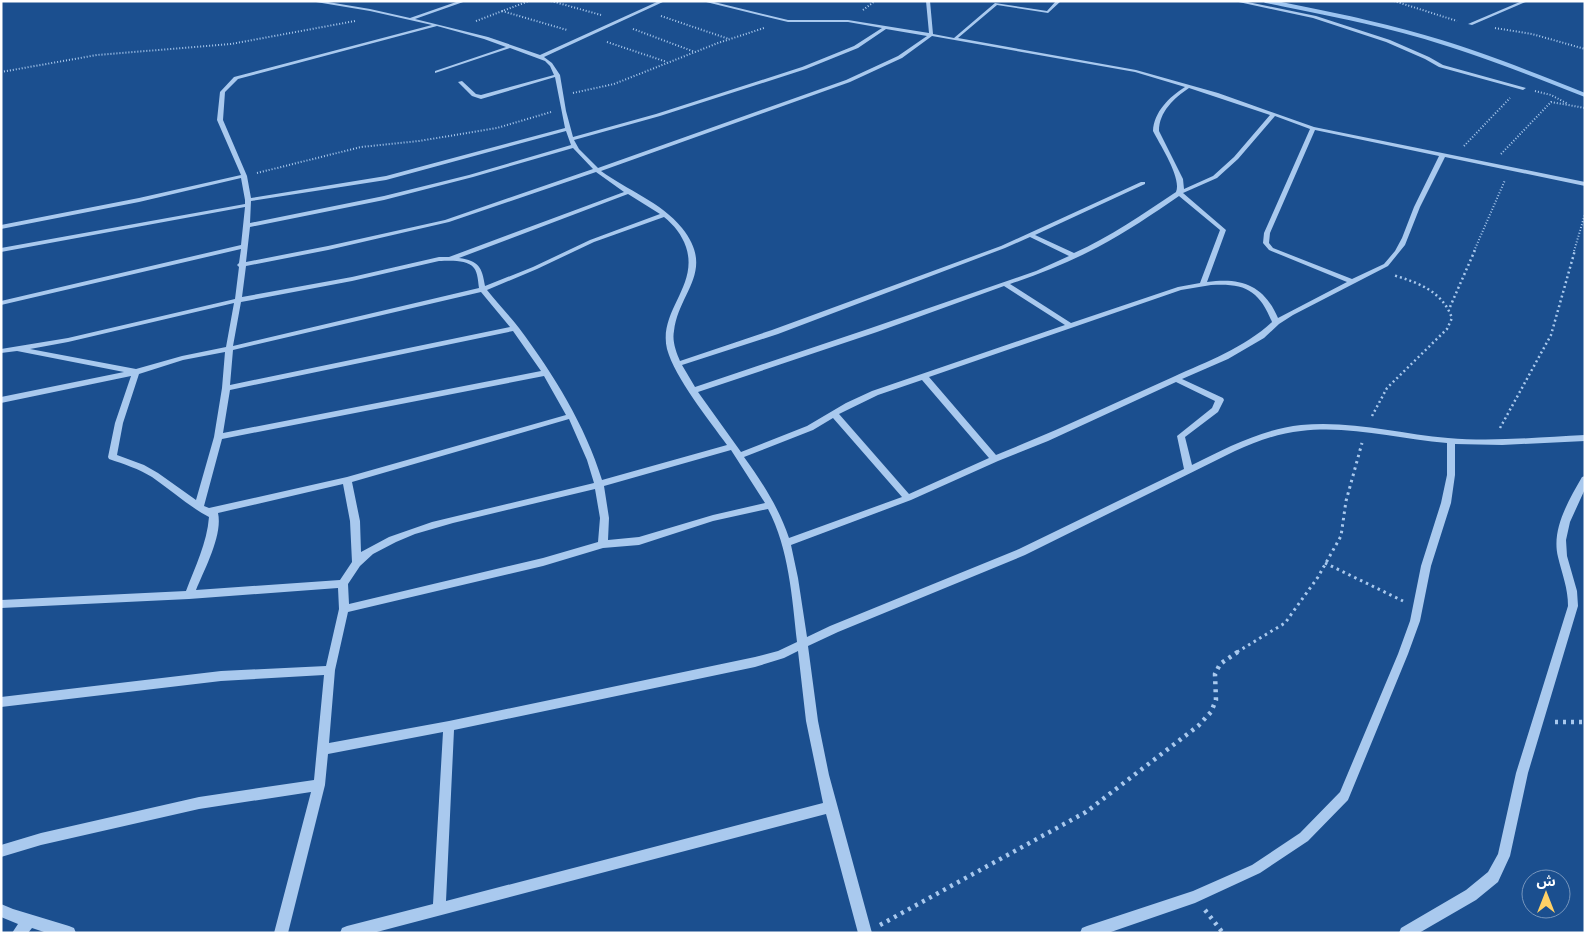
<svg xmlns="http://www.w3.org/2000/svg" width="1586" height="934" viewBox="0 0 1586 934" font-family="'IBM Plex Sans','Noto Sans Arabic',sans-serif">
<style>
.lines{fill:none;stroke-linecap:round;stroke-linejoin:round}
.stream{stroke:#9cc4f0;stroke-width:4}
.path-far3{stroke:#a9c9ee;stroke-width:2;stroke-dasharray:1 2;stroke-linecap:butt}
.path-far2{stroke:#a9c9ee;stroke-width:2.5;stroke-dasharray:2 3;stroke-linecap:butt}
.path-far1{stroke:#a9c9ee;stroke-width:3;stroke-dasharray:2.5 4;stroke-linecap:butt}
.path{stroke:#a9c9ee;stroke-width:4.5;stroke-dasharray:3 5;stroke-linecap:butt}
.minor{fill:#a9c9ee;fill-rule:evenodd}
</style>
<rect width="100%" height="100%" fill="#1b4f8f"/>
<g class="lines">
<path class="stream" d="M1266 1C1325 13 1384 24 1441 42 1490 57 1538 76 1585 95"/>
<g class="path-far3">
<path d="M551 1 601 15"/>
<path d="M1394 1 1457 21"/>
<path d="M863 10 875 1"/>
<path d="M502 11 567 30"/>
<path d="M661 16 729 39"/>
<path d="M476 21 529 1"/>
<path d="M1495 28 1532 34 1585 49"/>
<path d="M633 29 695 52"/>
<path d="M607 42 667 62"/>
<path d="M1 72 97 55 231 44 355 21"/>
<path d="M1535 91 1551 95 1568 104"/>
<path d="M573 93 614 84 718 43 764 28"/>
<path d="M1464 146 1510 98"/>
<path d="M1501 154 1551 102 1585 108"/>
<path d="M257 173 361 147 419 141 497 128 551 112"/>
<path d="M1474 251 1505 180"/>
<path d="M1574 251 1585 214"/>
</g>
<g class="path-far2">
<path d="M1450 307 1475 250"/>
<path d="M1372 416 1387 388 1447 329 1452 318C1442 291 1419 283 1393 275"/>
<path d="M1500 428 1551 335 1575 250"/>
</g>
<g class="path-far1">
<path d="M1325 563 1403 601"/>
<path d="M1237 652 1285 623 1318 577 1341 536 1346 501 1362 443"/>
</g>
<g class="path">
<path d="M1555 722H1585"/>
<path d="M1205 910 1223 933"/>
<path d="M880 925 1086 812 1198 726 1211 712 1216 700 1215 674 1220 664 1239 651"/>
</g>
<g class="minor">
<path d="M310 1H322L370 9 410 18 459 1H466L415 19 488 37 540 55 659 1H665L544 57 552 63 560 75 566 111 573 137 656 114 802 67 854 46 882 28 848 22H788L702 1H710L788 20H848L929 33 926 1H930L933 34 954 38 995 3 1047 11 1056 1H1061L1048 13 997 5 958 38 1136 70 1218 93 1314 127 1585 182V186L1445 157 1420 207 1405 245 1388 266 1293 315 1279 324 1264 338 1228 359 1182 379 1223 398 1224 400 1218 412 1185 437 1192 465C1226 448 1262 429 1301 425 1351 420 1400 434 1448 438 1494 442 1540 437 1585 435V441L1502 445 1455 444V475L1451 503 1431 566 1420 621 1408 654 1348 800 1308 841 1260 873 1195 903 1108 933H1080L1082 928 1087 926 1193 891 1252 865 1300 833 1340 792 1398 654 1410 621 1421 566 1441 503 1447 475V443C1398 439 1350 425 1301 431 1278 433 1256 442 1235 451L1025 555 838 632 808 646 818 721 829 775 872 933H858L826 814 373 933H340L342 928 347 926 433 904 443 732 328 754 325 785 288 933H274L311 792 199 809 41 845 1 857V845L41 833 199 797 314 780 324 675 221 681 1 707V697L221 671 326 666 339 609 338 588 189 599 1 608V600L186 591C195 567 207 543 209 517 188 506 171 490 152 477 139 469 124 464 109 459L108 457 115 423 131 376 1 403V397L124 372 17 351 1 353V349L68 338 235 299 239 267 237 265 239 263 241 249 1 305V301L241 245 245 207 1 252V248L245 204V200L241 178 139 202 1 229V225L139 198 241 175 217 120 220 92 234 77 432 25 370 11ZM437 26 484 39 506 47 435 71V73L510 48 545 61 550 66 554 75 481 95 476 94 462 81 458 82 472 96 481 99 555 77 565 128 386 176 251 198 247 176 223 120 225 92 238 79ZM886 29 927 36 898 56 846 80 598 168 579 149 574 140 660 116 806 69 858 48ZM932 36 1135 72 1185 87C1169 97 1154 112 1153 131 1160 145 1182 178 1176 192 1143 214 1110 237 1074 253L1035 235 1145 184V182H1141L1001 246 772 330 680 361C676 352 672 341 674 331 679 291 716 271 682 228 661 202 627 190 601 171L850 82 902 58ZM1189 88 1270 115 1234 157 1213 176 1184 189 1183 179 1159 131C1159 112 1174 98 1189 88ZM1275 116 1310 129 1264 233 1263 243 1269 250 1347 282 1278 318C1264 285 1241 277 1207 282L1226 230 1183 193 1217 178 1238 159ZM1315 130 1439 156 1414 207 1402 238 1395 251 1384 264 1352 279 1273 248 1269 243 1270 233ZM566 131 571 145 469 175 384 196 250 223 251 201 386 180ZM573 148 593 169 445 220 328 246 246 262 250 227 384 200 473 177ZM596 172 624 192 449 257H439L352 277 242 297 246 266 328 250 449 222ZM628 194 660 214 590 240 533 267 485 286C482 267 479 261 459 258ZM1179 196 1220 230 1200 283 1178 287 1071 323 1010 284C1040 274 1070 262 1098 247 1126 232 1153 214 1179 196ZM664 217C674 225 682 235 686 247 699 286 658 311 667 349 675 378 709 420 727 445L602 480C585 425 554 375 519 328 509 315 497 303 487 290L537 269 594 242ZM1030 237 1069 256 1036 271 871 328 695 387 682 365 778 334 1005 248ZM439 261C449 261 467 259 474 268 478 273 478 282 479 288L233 346 241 302 352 281ZM1211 285C1245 283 1259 290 1272 322 1244 348 1208 361 1173 377 1115 403 1056 431 996 455L929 377 1181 290ZM1004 286 1065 325 872 391 846 403 807 426 741 452 698 392 877 332ZM481 292 510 327 230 385 233 350ZM234 303 226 347 182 356 136 369 30 349 68 342ZM513 331 541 371 223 433 230 390ZM225 352 222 388 214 437 196 500 158 473 144 465 117 455 123 423 139 374 183 360ZM544 376 566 415 347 477 209 508 204 506 222 439ZM922 380 989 458 909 494 839 414 878 395ZM1176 382 1215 401 1212 408 1177 436 1184 469 1019 549 830 626 807 637 798 578 791 545 911 500 998 461 1048 441ZM833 418 902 497 789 538C779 508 762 482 744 457L813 430ZM569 419 587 460 594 483 432 522 389 537 361 552 360 521 352 482ZM731 450 765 503 713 515 639 537 608 540 609 518 604 486ZM343 484 350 521 352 562 340 580 196 590C204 570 223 535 218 513ZM595 489 600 518 598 542 543 558 349 604 348 584 360 566 373 554 396 542 415 534 453 523ZM768 509C789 549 792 597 797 642L778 651 755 657 449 721 329 743 335 670 348 612 543 566 603 548 639 545 713 521ZM798 651 806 721 823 803 446 901 454 730 755 667 784 658Z"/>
<path d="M1234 1H1243L1316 16 1390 40 1429 57 1443 65 1526 88 1523 90 1439 67 1425 59 1386 42 1313 18Z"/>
<path d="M1522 1H1528L1472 25 1468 24Z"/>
<path d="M1544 1H1566L1564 2Z"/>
<path d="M1585 476V489L1570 522 1566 540 1567 556 1577 591 1578 606 1528 773 1510 856 1498 882 1476 900 1419 933H1399L1401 928 1466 890 1488 872 1498 854 1516 773 1568 606C1568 588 1562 574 1558 557 1551 529 1569 500 1582 477Z"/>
<path d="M1 904 13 909 69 926 74 928 76 933H47L32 928 28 933H12L18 924 1 917Z"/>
</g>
</g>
<rect width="1586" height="934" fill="none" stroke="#ffffff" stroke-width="5"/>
<g transform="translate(1546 894)"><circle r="24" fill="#1b4f8f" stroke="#7695bc"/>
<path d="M0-4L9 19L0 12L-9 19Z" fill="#ffd166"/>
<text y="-8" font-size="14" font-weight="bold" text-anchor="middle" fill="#ffffff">ش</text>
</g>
</svg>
